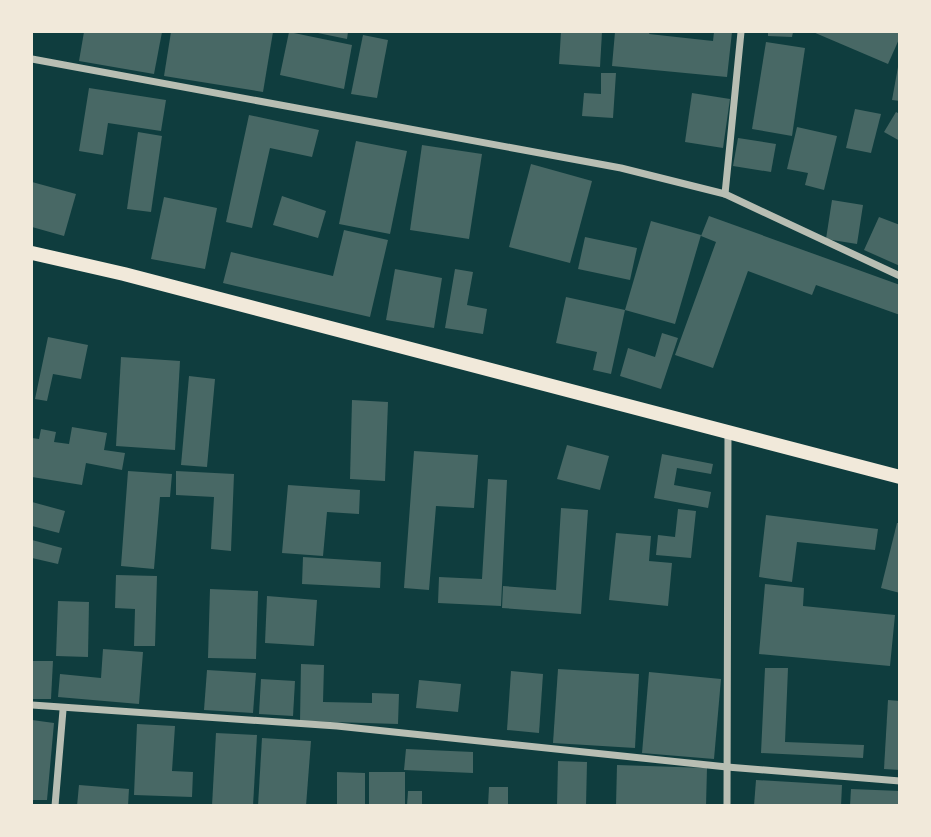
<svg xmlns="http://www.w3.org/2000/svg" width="931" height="837" viewBox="0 0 931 837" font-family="'Golos Text',sans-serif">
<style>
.building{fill:#486865}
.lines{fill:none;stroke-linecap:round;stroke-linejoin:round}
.minor{stroke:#b8beb3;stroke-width:7}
.secondary{stroke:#f1e9da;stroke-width:14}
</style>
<rect width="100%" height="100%" fill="#0f3d3e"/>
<g class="building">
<path d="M84 32H162L154 74 79 61Z"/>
<path d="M171 32H273L263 92 164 76Z"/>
<path d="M289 32 352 45 344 89 280 75Z"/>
<path d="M313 32H348L347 39Z"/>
<path d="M561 32H602L600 67 559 64Z"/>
<path d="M615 32H650L649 34 713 41 714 32H732L727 77 612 66Z"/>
<path d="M768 32H793L792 37 768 36Z"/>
<path d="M813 32H900V37L888 64Z"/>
<path d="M363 35 388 40 377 98 351 94Z"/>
<path d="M766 42 805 48 792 136 752 129Z"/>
<path d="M898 67H900V101L892 100Z"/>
<path d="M601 73H616L613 118 582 116 584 93 601 94Z"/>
<path d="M89 88 166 100 161 131 108 123 103 155 79 151Z"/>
<path d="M692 93 730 99 723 148 685 142Z"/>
<path d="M855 109 881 114 871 153 846 148Z"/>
<path d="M896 112 900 114V141L884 132Z"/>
<path d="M249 115 319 130 312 157 270 148 252 228 226 222Z"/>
<path d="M797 127 837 136 824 190 805 185 808 173 787 169Z"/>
<path d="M138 132 162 136 151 212 127 209Z"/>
<path d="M738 138 776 144 771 172 733 166Z"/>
<path d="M356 141 407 151 390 234 339 224Z"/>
<path d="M422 145 482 154 469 239 410 230Z"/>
<path d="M531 164 592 181 570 263 509 247Z"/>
<path d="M32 182 76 194 64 236 32 227Z"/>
<path d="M282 196 326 211 318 238 273 225Z"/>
<path d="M164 197 217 208 205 269 151 259Z"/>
<path d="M832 200 863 205 857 244 826 239Z"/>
<path d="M709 216 900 285V315L816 285 812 295 748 271 713 368 675 355 716 242 701 236Z"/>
<path d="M879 217 900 225V266L864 250Z"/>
<path d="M651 221 701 235 675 324 625 310Z"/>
<path d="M344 230 388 240 370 317 223 283 231 252 333 276Z"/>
<path d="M585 237 637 248 630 280 578 269Z"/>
<path d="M395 269 442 278 434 328 386 320Z"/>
<path d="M455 269 473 272 467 305 487 309 483 334 445 328Z"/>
<path d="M566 297 625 310 611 374 593 370 597 352 556 343Z"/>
<path d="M662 333 678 338 661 389 620 376 628 348 655 357Z"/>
<path d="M48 337 88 345 81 379 53 374 47 401 35 399Z"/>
<path d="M121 357 180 361 175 450 116 446Z"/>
<path d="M189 376 215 379 207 467 181 465Z"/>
<path d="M352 400 388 402 385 481 350 479Z"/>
<path d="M72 427 107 433 104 450 125 453 122 470 86 463 82 485 32 477V438L39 439 41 429 56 432 54 442 69 444Z"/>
<path d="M567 445 609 456 600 490 557 479Z"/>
<path d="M414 451 478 455 474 508 436 506 429 590 404 588Z"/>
<path d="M662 454 713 464 711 474 677 468 674 485 711 492 708 508 654 498Z"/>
<path d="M128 471 172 474 170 497H160L154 569 121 566Z"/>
<path d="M176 471 234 474 231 551 211 549 214 497 176 495Z"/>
<path d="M488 479 507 480 501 606 438 603 439 577 482 579Z"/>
<path d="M288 485 360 490 359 514 327 512 323 556 282 553Z"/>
<path d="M32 502 65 511 59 533 32 526Z"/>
<path d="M561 508 588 510 581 614 502 608 503 586 556 590Z"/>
<path d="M678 509 696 511 691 558 656 555 658 535 675 537Z"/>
<path d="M766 515 878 529 875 550 797 542 792 582 759 577Z"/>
<path d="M897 523H900V593L881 588Z"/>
<path d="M616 533 651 536 649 561 672 563 668 606 609 600Z"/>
<path d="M32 540 62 548 58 564 32 558Z"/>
<path d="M303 557 381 562 380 588 302 584Z"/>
<path d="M116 575 157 576 155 646H134L135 609 115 608Z"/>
<path d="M765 584 804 588 803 606 895 615 890 666 759 654Z"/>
<path d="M210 589 258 591 256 659 208 658Z"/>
<path d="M267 596 317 600 314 646 265 643Z"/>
<path d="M58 601 89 602 88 657 56 656Z"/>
<path d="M103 649 143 652 139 704 58 697 60 674 101 678Z"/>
<path d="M32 661H53L51 699H32Z"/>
<path d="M301 664 324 665 323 702 372 703V693L399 694 398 724 300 721Z"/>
<path d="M765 668H788L785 742 864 745 863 758 761 753Z"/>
<path d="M558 669 639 674 635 748 553 743Z"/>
<path d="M207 670 256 673 253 713 204 710Z"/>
<path d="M511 671 543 674 539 733 507 730Z"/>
<path d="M649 672 721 679 714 759 642 753Z"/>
<path d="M261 679 295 681 293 716 259 714Z"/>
<path d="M419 680 461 684 458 712 416 708Z"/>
<path d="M888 700 900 701V770L884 769Z"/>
<path d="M32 720 54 723 47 800H32Z"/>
<path d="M137 724 175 726 172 771 193 772 192 797 134 795Z"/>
<path d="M216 733 257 735 253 806H212Z"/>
<path d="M262 738 311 741 306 806H258Z"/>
<path d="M406 749 473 752V773L404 770Z"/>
<path d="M558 761 587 762 586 806H557Z"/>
<path d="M617 765 707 768 706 806H616Z"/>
<path d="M337 772 365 773V806H337Z"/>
<rect x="369" y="772" width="36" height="34"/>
<path d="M756 780 842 785 841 806H754Z"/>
<path d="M79 785 129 789 128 806H77Z"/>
<path d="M489 787H508V806H488Z"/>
<path d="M851 789 900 791V806H850Z"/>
<path d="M408 791H422V806H407Z"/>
</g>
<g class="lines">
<g class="minor">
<path d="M32 59 621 168 725 194 900 276"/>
<path d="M725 194 741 32"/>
<path d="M32 705 337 726 727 767 900 781"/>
<path d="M55 806 63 710"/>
<path d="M727 806 728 430"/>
</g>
<path class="secondary" d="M32 253 124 274 900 477"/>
</g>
<rect width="931" height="837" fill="none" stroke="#f1e9da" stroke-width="66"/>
</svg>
